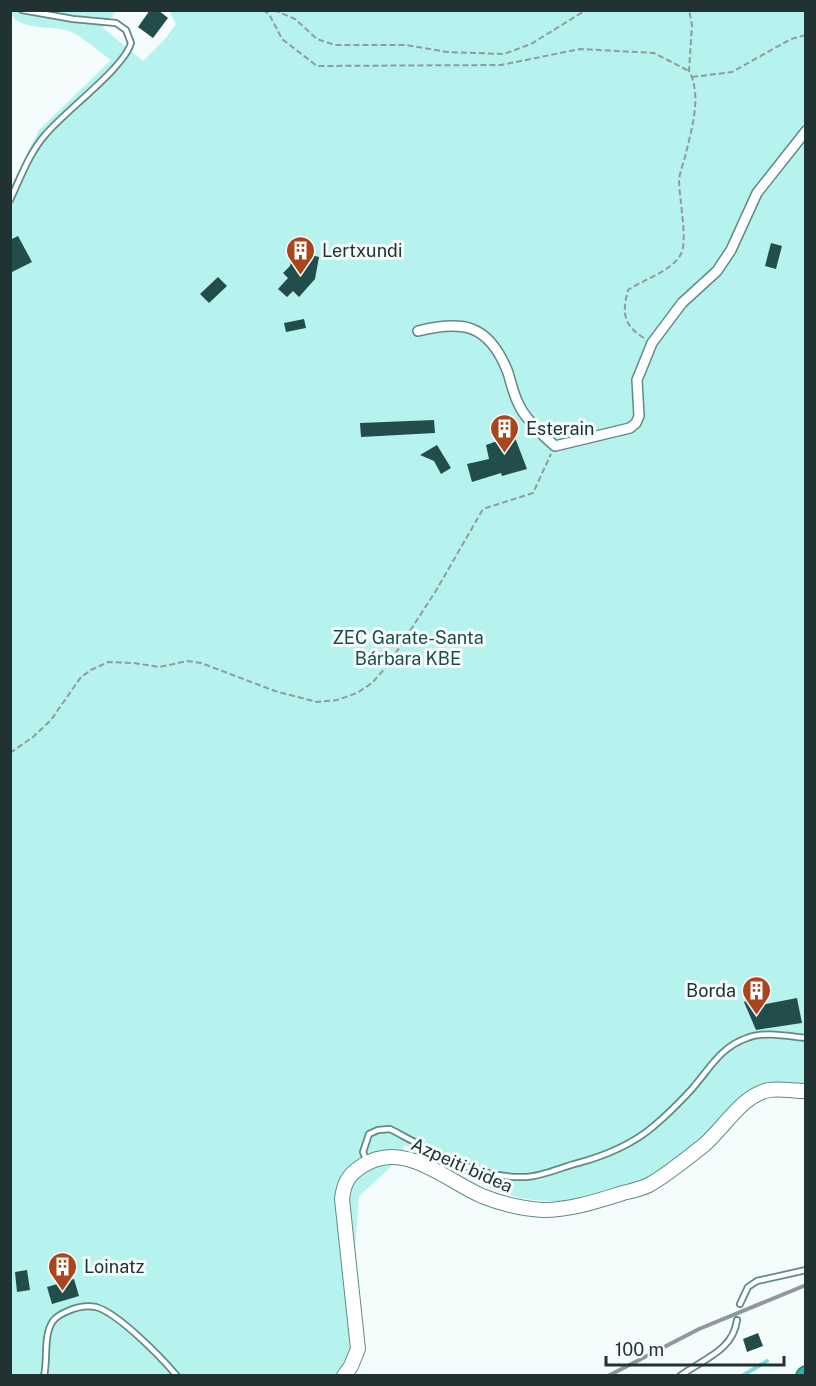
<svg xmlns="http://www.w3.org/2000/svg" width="816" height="1386" viewBox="0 0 816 1386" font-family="'Public Sans',sans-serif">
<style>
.green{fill:#b6f3ef}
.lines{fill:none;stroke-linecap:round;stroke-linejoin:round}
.stream{stroke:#7bded8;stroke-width:4}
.building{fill:#224d4a}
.lane-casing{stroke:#5f8b87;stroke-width:8}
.street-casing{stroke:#5f8b87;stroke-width:12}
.secondary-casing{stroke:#5f8b87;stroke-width:16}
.highway-casing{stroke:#288883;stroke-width:20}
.path{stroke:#8f9c9b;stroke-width:2;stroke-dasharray:6 3;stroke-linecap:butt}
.lane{stroke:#fff;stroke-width:4.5}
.street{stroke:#fff;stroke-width:9}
.secondary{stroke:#fff;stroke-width:14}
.highway{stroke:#2db6af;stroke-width:16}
.rail{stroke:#8c9a99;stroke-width:4}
.labels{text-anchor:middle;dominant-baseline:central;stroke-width:6;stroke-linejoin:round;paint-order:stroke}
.poi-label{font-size:18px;fill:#203231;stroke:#f4fdfc;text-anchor:start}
.park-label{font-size:18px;fill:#1d4b48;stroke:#f4fdfc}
.street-label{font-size:18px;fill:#203231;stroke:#f4fdfc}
</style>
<rect width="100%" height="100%" fill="#f4fdfc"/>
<path class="green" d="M10 11H116L103 28 143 61 165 39 176 24 169 11H805V1097L772 1084C748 1103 724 1122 701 1140 690 1149 680 1159 669 1166 618 1199 551 1213 494 1190 471 1181 426 1146 405 1146L389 1169 359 1196 350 1314 351 1361 339 1375H11V186L39 130 111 60C99 52 85 38 71 32 54 24 18 33 10 11Z"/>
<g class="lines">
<path class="stream" d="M742 1376 767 1361"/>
</g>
<g class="building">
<path d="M150 10H158L168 18 153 38 138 27Z"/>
<path d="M18 236 32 262 10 273V240Z"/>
<path d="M771 243 782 246 776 269 765 266Z"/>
<path d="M300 252 319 257 315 279 299 297 293 291 287 297 278 289 288 278 283 273 290 266 292 257 298 259Z"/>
<path d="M218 277 227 286 209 303 200 294Z"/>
<path d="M304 319 306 328 286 332 284 323Z"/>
<path d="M434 420 435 433 361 437 360 423Z"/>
<path d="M514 435 527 469 502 476 501 473 472 482 467 464 489 459 486 445Z"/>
<path d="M437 445 451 468 441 474 434 461 420 455Z"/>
<path d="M756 994 761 1005 797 998 802 1023 756 1030 744 1002Z"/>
<path d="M27 1270 30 1290 17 1292 15 1272Z"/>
<path d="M74 1279 79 1296 52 1304 47 1287Z"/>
<path d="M758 1333 763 1346 747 1352 743 1339Z"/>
</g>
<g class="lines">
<defs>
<g id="lane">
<path d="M10 200C21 177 29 153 46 134 65 111 124 68 131 43L126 30 116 23 73 19 22 10"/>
<path d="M367 1162 363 1152 369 1134 378 1130 390 1129C432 1151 477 1179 526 1177 543 1176 562 1167 578 1163 605 1156 635 1143 655 1125 668 1114 680 1102 691 1090 709 1070 720 1047 747 1038 764 1031 787 1036 806 1038"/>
<path d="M740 1304 748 1287 757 1281 806 1270"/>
<path d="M44 1376C48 1359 43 1335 53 1321 57 1316 63 1313 68 1311 77 1307 86 1305 96 1307 118 1313 161 1357 177 1376"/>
<path d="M680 1376C703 1359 733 1351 737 1320"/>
</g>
<path id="street" d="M418 331C463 320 488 324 507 370 511 381 513 394 519 405 524 417 544 437 555 446L630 428 636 423 639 416 637 380 652 343 682 303 717 271 731 250 757 193 806 131"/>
<path id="secondary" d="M344 1376 351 1366 358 1349 342 1199C344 1183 348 1175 362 1166 403 1139 444 1179 482 1196 502 1204 522 1209 543 1210 571 1210 597 1201 623 1193 631 1191 641 1189 649 1185 665 1176 689 1157 704 1145 724 1128 742 1095 769 1090 780 1088 794 1091 806 1091"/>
<path id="highway" d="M805 1376 806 1375"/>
</defs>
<use href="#lane" class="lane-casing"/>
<use href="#street" class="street-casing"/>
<use href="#secondary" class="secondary-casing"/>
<use href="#highway" class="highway-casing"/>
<g class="path">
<path d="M263 10 269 14 282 39 317 66 501 65 580 49 654 53 689 71"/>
<path d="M274 10 295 19 317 39 335 45H406L447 52 504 54 531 44 586 10"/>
<path d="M692 77 732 72 791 39 806 35"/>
<path d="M644 338C623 325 622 313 628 290 644 279 671 272 681 254 688 241 679 197 679 180 680 171 684 162 686 153 692 128 702 95 689 71L692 25 689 10"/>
<path d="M10 753 33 737 51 720 81 677 91 670 108 662 134 663 159 667 188 661 201 663 275 691 317 702 337 700 357 693 372 683 388 665 437 589 483 509 533 493 551 454"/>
</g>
<use href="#lane" class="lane"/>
<use href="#street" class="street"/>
<use href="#secondary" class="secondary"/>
<use href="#highway" class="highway"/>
<path class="rail" d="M608 1376 699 1329 806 1285"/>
</g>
<defs>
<symbol id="building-pin" viewBox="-11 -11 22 30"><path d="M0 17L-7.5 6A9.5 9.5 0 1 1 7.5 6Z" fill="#ab451d" stroke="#f4fdfc"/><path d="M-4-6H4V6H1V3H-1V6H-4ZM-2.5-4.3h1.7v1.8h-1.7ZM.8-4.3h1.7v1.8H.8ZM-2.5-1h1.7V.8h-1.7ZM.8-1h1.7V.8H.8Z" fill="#fff"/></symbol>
</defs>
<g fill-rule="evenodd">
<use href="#building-pin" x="284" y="234" width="33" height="45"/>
<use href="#building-pin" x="488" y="412" width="33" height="45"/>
<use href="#building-pin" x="740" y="974" width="33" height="45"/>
<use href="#building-pin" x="46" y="1250" width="33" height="45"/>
</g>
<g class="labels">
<g class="poi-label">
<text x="322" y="250">Lertxundi</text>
<text x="526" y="428">Esterain</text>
<text x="736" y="990" text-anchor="end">Borda</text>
<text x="84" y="1266">Loinatz</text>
</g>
<g class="park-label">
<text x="408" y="637">ZEC Garate-Santa<tspan x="408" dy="21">Bárbara KBE</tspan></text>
</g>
<g class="street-label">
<text transform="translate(462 1165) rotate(24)">Azpeiti bidea</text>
</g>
</g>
<rect width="816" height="1386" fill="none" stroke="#203231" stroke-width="24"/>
<path d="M606 1356v9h178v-9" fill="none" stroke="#203231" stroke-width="3"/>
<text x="615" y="1356" font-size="18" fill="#203231" stroke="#f4fdfc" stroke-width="4.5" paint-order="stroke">100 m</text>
</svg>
